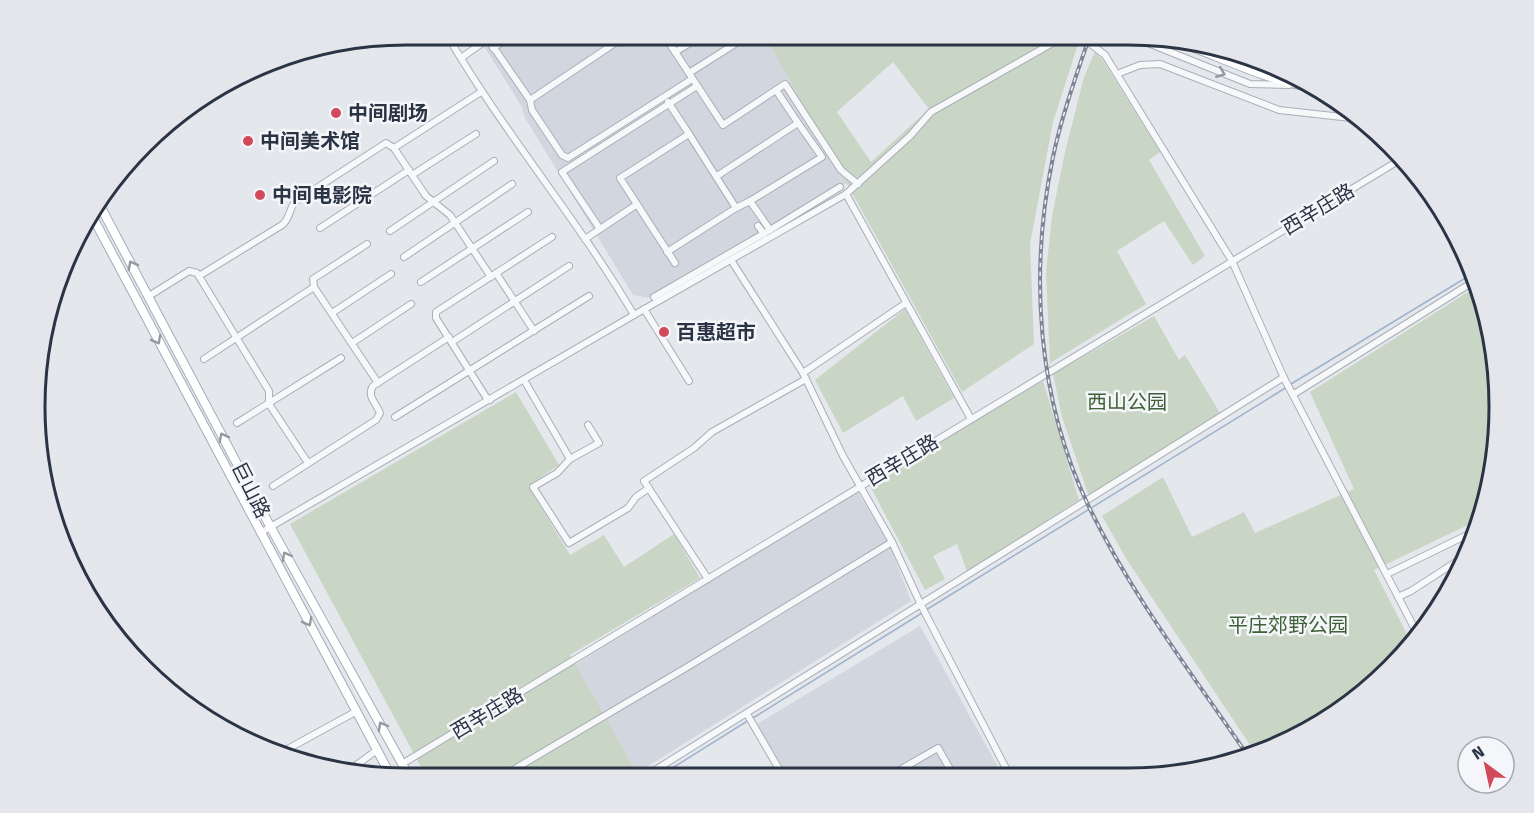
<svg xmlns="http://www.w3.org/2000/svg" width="1534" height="813" viewBox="0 0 1534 813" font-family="'Fira Sans','Noto Sans SC',sans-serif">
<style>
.built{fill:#d2d6de}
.green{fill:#c9d6c5;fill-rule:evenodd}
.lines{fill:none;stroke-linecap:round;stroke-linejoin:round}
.stream{stroke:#9fb4cc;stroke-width:1.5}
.minor-casing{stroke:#a9aeb7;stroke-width:8}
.major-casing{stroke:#a3abb8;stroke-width:10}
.minor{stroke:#f7f8fa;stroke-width:6}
.major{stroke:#fff;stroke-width:8}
.rail-casing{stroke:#7d8696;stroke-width:4}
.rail{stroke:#f4f6f9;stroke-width:1.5;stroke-dasharray:4.5;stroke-linecap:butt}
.oneway{stroke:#9196a0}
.oneway2{stroke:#959aa2}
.poi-dot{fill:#d1495b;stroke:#f4f6f9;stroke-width:2}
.labels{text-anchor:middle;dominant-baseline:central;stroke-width:5;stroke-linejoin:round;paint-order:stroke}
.poi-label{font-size:20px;font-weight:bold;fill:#2b3445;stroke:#f4f6f9;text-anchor:start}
.street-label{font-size:20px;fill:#2b3445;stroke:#f4f6f9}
.park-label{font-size:20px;fill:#3f6138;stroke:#f4f6f9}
.rim{fill:none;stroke:#2b3445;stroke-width:3}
</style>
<rect width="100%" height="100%" fill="#e4e7ec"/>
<g class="built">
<path d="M477 35H773L768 39 847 183 648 298 633 295 524 116 522 107Z"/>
<path d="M857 491 888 541 911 601 637 773 575 665Z"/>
<path d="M920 626 1003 776H788L757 724Z"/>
</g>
<g class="green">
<path d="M773 35H1081L1053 122 1030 244 1034 344 962 392 767 39ZM893 62 929 109 871 162 837 112Z"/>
<path d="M1095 52 1104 62 1160 152 1149 160 1205 256 1193 265 1164 221 1117 251 1146 304 1050 363 1046 273 1052 216 1065 152 1084 77Z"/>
<path d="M1479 285 1499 431 1474 522 1374 570 1412 644 1407 652 1334 716 1270 750 1256 754 1127 560 1102 516 1163 477 1192 537 1244 512 1255 533 1354 489 1310 392Z"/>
<path d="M905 309 954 398 916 421 903 396 843 433 815 380Z"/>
<path d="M1154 316 1179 360 1185 355 1220 413 1089 497 1062 417 1053 374Z"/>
<path d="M1043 381 1079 500 967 571 957 544 933 556 945 579 925 590 869 484Z"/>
<path d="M516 392 559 465 528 486 570 555 604 535 624 567 674 534 700 578 570 655 637 773 630 777 427 778 290 524Z"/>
</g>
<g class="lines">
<g class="stream">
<path d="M1291 384 1472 274"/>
<path d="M926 610 1287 387"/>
<path d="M753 718 922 613"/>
<path d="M658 777 749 720"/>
</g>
<defs>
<g id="minor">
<path d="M447 35C503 132 577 218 634 315"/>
<path d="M485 35 530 100 532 110 562 155 568 158 692 79"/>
<path d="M664 35 723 125 785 84 841 170 858 184"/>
<path d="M1079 35 1105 55 1232 261 1284 378 1418 635"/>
<path d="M1128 35 1250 84 1289 85"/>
<path d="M493 48 513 35"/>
<path d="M675 52 703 35"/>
<path d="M461 58 488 39"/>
<path d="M689 73 749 35"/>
<path d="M1117 74 1140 65 1160 64 1279 110 1351 118"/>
<path d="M530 100 627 35"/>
<path d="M668 102 689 134 620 178 675 263"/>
<path d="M160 133 232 84"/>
<path d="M394 148 481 92"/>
<path d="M412 175 476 134"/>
<path d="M717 176 798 123 776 90"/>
<path d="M846 194 971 419"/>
<path d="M750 201 770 230 840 187"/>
<path d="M736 208 750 201 822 157 798 123"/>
<path d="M758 226 764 234"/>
<path d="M320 228 409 170"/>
<path d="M600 229 562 172 697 86"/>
<path d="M390 231 494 161"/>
<path d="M585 239 636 205"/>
<path d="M367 244 313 279 314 287 378 383"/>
<path d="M667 252 736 208 689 134"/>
<path d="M404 257 512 184"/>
<path d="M731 260 803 373 843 456 892 542 921 605 1010 776"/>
<path d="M496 273 534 331"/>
<path d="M199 276 282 225C290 219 289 209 295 202L386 143 394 148 426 196 450 215 491 277"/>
<path d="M421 282 528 212"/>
<path d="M149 296 189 271 197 273 269 391V404L308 463"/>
<path d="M654 297 770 230"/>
<path d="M644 309 689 381"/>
<path d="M332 313 391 274"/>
<path d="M452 342 569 266"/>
<path d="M352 343 411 304"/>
<path d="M204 359 314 287"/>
<path d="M803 373 906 303"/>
<path d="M524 380 570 459"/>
<path d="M1294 394 1476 280"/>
<path d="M490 400 486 397 436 318V312L552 237"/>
<path d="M395 417 589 296"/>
<path d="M237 423 341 358"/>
<path d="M588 425 599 443 570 459 557 473 533 487 569 543 628 508 636 497 649 488"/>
<path d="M273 486 376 420 380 413C377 404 366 396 373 386L449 337"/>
<path d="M260 533 634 315 846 194 910 136 931 112 1065 36 1070 35"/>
<path d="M1387 574 1471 533"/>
<path d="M708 579 644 481 694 448 712 432 806 379"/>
<path d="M1398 597 1411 591 1465 556"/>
<path d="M747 714 783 776"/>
<path d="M284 751 357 711"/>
<path d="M402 764 1403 158"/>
<path d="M351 769 377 750"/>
<path d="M376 776 387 768"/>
<path d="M889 776 938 748 954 776"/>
<path d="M501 777 689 666 892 542"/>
<path d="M644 777 1284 377"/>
</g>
<g id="major">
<path d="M1187 45C1227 60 1268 80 1310 87"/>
<path d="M97 200 270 526 410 778"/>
<path d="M91 214 392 778"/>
</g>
</defs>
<use href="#minor" class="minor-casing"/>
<use href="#major" class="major-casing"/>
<use href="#minor" class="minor"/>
<use href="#major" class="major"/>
<defs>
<path id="rail" d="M1090 35C1077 73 1061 118 1053 157 1029 273 1037 399 1089 507 1132 596 1193 675 1248 756"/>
</defs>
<use href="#rail" class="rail-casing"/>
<use href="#rail" class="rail"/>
</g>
<defs><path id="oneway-chevron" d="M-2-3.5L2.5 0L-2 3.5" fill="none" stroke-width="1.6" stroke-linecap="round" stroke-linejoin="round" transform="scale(1.5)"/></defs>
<use class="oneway" href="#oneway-chevron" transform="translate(1221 73) rotate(22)"/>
<g class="oneway2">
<use href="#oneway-chevron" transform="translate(132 265) rotate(-118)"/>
<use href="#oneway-chevron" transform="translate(157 340) rotate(62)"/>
<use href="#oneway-chevron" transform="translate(223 437) rotate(-117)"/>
<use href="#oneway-chevron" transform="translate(286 556) rotate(-119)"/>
<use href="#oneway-chevron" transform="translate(308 622) rotate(62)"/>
<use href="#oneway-chevron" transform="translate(382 726) rotate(-119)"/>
</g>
<g class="poi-dot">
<circle cx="336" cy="113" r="6"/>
<circle cx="248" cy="141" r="6"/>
<circle cx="260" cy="195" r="6"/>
<circle cx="664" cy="332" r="6"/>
</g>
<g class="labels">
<g class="poi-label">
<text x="348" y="113">中间剧场</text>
<text x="260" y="141">中间美术馆</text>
<text x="272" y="195">中间电影院</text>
<text x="676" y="332">百惠超市</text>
</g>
<g class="street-label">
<text transform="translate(1318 209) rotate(-31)">西辛庄路</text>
<text transform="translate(902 460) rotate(-31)">西辛庄路</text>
<text transform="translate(251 490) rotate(63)">巨山路</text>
<text transform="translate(487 713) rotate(-31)">西辛庄路</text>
</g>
<g class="park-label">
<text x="1127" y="402">西山公园</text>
<text x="1288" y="625">平庄郊野公园</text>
</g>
</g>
<path d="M0 0H1534V813H0ZM406 45H1128A361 361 0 0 1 1489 406V407A361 361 0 0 1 1128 768H406A361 361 0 0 1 45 407V406A361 361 0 0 1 406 45Z" fill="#e4e6eb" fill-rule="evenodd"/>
<path class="rim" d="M406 45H1128A361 361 0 0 1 1489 406V407A361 361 0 0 1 1128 768H406A361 361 0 0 1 45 407V406A361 361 0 0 1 406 45Z"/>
<g transform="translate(1486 765) rotate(327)"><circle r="28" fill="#f4f6f9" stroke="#a4a8b1" stroke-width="1.5"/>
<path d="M0-4.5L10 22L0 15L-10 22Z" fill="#d1495b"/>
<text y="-9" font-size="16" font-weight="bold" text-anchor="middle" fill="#2b3445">N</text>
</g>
</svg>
